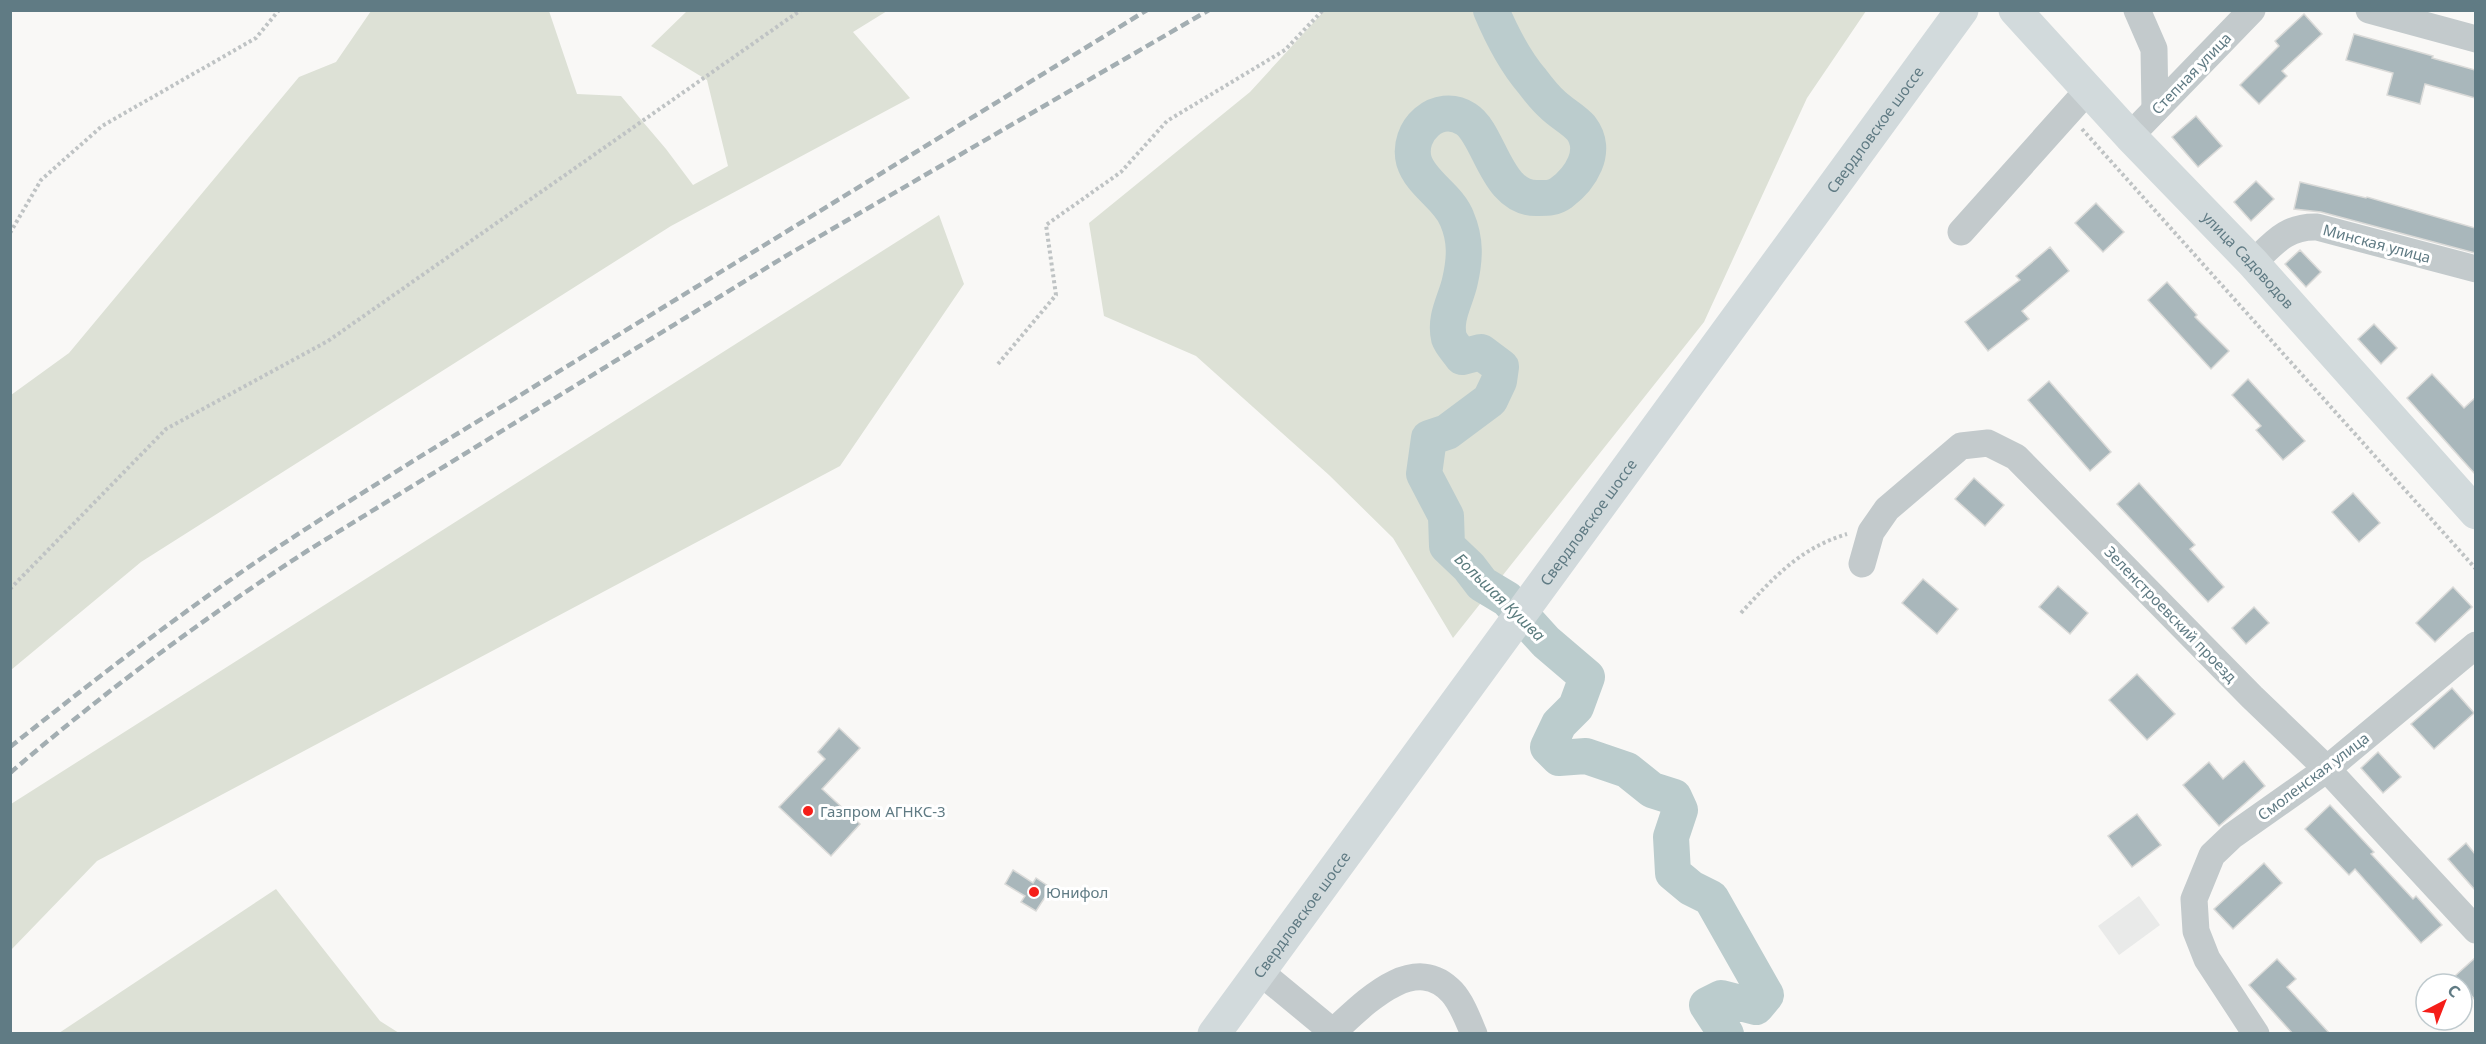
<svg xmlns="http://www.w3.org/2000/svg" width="2486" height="1044" viewBox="0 0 2486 1044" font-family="'Noto Sans',sans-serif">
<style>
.built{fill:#e9eae9}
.green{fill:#dde1d6}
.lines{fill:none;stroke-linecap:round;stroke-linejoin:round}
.river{stroke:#bbcccd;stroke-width:36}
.building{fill:#a9b7bb;stroke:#dadad8;stroke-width:1.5}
.path{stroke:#bfc3c4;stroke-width:4;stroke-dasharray:3 3;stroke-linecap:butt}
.minor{stroke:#c3cacc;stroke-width:27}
.major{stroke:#d2dadc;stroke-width:33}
.rail{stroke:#a3aeb2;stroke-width:4.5;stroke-dasharray:9 4.5;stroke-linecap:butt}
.poi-dot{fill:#f51e19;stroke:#fff;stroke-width:2}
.labels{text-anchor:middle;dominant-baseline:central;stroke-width:6;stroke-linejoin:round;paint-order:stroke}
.street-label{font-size:15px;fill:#607b84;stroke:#fff}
.poi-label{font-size:15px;fill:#607b84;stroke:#fff;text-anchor:start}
.water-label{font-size:16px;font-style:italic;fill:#5b7c7e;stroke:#fff}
</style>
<rect width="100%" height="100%" fill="#f9f8f6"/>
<path class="built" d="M2139 896 2160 925 2119 955 2098 926Z"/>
<g class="green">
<path d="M371 11H549L577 94 621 96 666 149 693 185 728 166 707 80 651 46 687 11H887L853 32 910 98 671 226 141 562 11 670V395L69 353 299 77 336 62Z"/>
<path d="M1324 11H1866L1807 98 1704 322 1453 638 1393 538 1329 475 1196 356 1104 316 1089 223 1250 92Z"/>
<path d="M939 215 964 284 840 466 97 861 11 950V804Z"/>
<path d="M276 889 380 1021 399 1033H59Z"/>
</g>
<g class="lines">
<path class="river" d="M1491 10C1502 36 1514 60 1532 81 1538 89 1545 98 1553 105 1561 113 1573 119 1581 128 1599 151 1580 179 1561 193 1554 198 1548 198 1539 198 1496 201 1490 134 1466 119 1438 101 1406 131 1414 161 1421 184 1449 197 1457 219 1466 240 1465 259 1460 281 1456 300 1444 317 1449 338 1451 344 1458 351 1462 357L1481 352 1501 367 1499 381 1490 400 1447 432 1429 438 1424 474 1446 516 1447 546 1469 567 1482 584 1507 599 1546 642 1587 677 1576 707 1559 724 1548 747 1559 758 1586 756 1627 770 1652 790 1674 797 1680 810 1671 837 1673 873 1691 888 1711 898 1766 995 1756 1007 1721 998 1707 1005 1726 1034"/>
</g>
<g class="building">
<path d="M2304 14 2322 34 2282 71 2287 76 2259 104 2240 85 2279 46 2275 41Z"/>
<path d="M2354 34 2433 56 2432 58 2475 70V98L2425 84 2420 104 2387 95 2393 73 2346 60Z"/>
<path d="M2196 116 2222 146 2198 167 2172 137Z"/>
<path d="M2256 181 2274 199 2251 221 2234 202Z"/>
<path d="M2300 182 2366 198 2367 197 2475 228V253L2321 212 2294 209Z"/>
<path d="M2096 203 2124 232 2103 252 2075 223Z"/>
<path d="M2050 247 2069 271 2022 311 2029 319 1988 351 1965 322 2020 280 2016 276Z"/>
<path d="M2300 250 2321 272 2306 287 2285 264Z"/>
<path d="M2167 282 2197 315 2195 317 2229 351 2211 369 2148 300Z"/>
<path d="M2374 324 2397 348 2381 364 2358 339Z"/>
<path d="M2432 374 2464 408 2475 398V474L2407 398Z"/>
<path d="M2248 379 2305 441 2283 460 2256 430 2261 426 2232 395Z"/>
<path d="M2049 381 2111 452 2090 471 2028 400Z"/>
<path d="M1974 478 2004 505 1985 526 1955 499Z"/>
<path d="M2139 483 2195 545 2190 549 2224 587 2208 602 2117 504Z"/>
<path d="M2353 493 2380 523 2359 542 2332 512Z"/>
<path d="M1923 579 1958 609 1937 634 1902 603Z"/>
<path d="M2058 586 2088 613 2070 634 2039 607Z"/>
<path d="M2453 587 2472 607 2435 642 2416 623Z"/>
<path d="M2254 607 2269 623 2246 644 2232 628Z"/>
<path d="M2137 674 2175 714 2147 740 2109 700Z"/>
<path d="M2452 688 2474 713 2434 749 2411 724Z"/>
<path d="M839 728 860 748 822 789 860 824 831 856 779 807 825 759 818 752Z"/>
<path d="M2378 752 2401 777 2383 793 2361 768Z"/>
<path d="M2244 761 2265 786 2219 826 2183 785 2209 762 2223 779Z"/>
<path d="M2330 805 2374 852 2371 854 2413 899 2416 896 2442 925 2421 943 2355 869 2349 875 2305 829Z"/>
<path d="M2137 814 2161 845 2132 867 2108 836Z"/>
<path d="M2466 843 2475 854V890L2448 859Z"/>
<path d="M2264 863 2282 883 2233 929 2214 909Z"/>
<path d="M1013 870 1033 883 1036 878 1051 888 1036 911 1021 902 1025 896 1005 884Z"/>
<path d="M2475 958V1000L2455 976Z"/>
<path d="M2277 959 2296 979 2287 987 2330 1034H2293L2249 985Z"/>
</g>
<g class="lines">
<g class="path">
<path d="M2082 129 2476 569"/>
<path d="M10 233 41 180 102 126 256 38 279 10"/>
<path d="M998 364 1056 295 1046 225 1121 172 1167 121 1285 50 1323 10"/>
<path d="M10 589 166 429 328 341 801 10"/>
<path d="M1741 613C1773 578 1800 548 1847 534"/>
</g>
<g class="minor">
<path d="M2137 10 2154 49 2155 110"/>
<path d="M2369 10 2476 39"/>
<path d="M2130 136 2252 10"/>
<path d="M1961 232 2088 90"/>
<path d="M2253 263C2274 243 2286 226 2317 227L2476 269"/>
<path d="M1862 564 1871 532 1887 509 1961 446 1988 443 2016 457 2252 697 2327 769 2476 930"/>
<path d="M1259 971 1333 1032C1362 1006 1413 950 1452 992 1462 1003 1468 1020 1474 1034"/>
<path d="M2256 1034 2207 959 2196 931 2194 899 2212 855 2232 836 2327 769 2476 645"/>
</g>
<g class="major">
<path id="s1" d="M2015 10 2130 136 2253 263 2476 513"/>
<path id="s2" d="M1214 1034 1962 10"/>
</g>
<g class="rail">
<path d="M10 747C83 689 156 632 233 578 291 537 353 499 413 461L1147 10"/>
<path d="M10 773C104 692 204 618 307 551L784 257 1209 10"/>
</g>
</g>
<g class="poi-dot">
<circle cx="808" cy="811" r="6"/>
<circle cx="1034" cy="892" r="6"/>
</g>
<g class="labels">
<g class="street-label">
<text transform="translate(2191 73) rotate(-46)">Степная улица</text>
<text stroke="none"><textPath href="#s2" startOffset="1120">Свердловское шоссе</textPath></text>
<text transform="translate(2377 243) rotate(15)">Минская улица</text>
<text stroke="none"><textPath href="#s1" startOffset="342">улица Садоводов</textPath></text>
<text stroke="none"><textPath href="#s2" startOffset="634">Свердловское шоссе</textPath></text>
<text transform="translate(2171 614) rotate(46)">Зеленстроевский проезд</text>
<text transform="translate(2313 776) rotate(-37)">Смоленская улица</text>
<text stroke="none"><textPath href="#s2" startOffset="148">Свердловское шоссе</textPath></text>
</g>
<g class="poi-label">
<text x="820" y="811">Газпром АГНКС-3</text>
<text x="1046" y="892">Юнифол</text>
</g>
<g class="water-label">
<text transform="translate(1500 597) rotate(44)">Большая Кушва</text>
</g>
</g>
<rect width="2486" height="1044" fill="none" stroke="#607b84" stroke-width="24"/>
<g transform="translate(2444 1002) rotate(42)"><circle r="28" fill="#ffffff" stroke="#bfcace" stroke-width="1.5"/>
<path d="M0-4.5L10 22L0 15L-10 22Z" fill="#f51e19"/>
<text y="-9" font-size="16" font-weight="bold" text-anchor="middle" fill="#607b84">С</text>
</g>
</svg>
